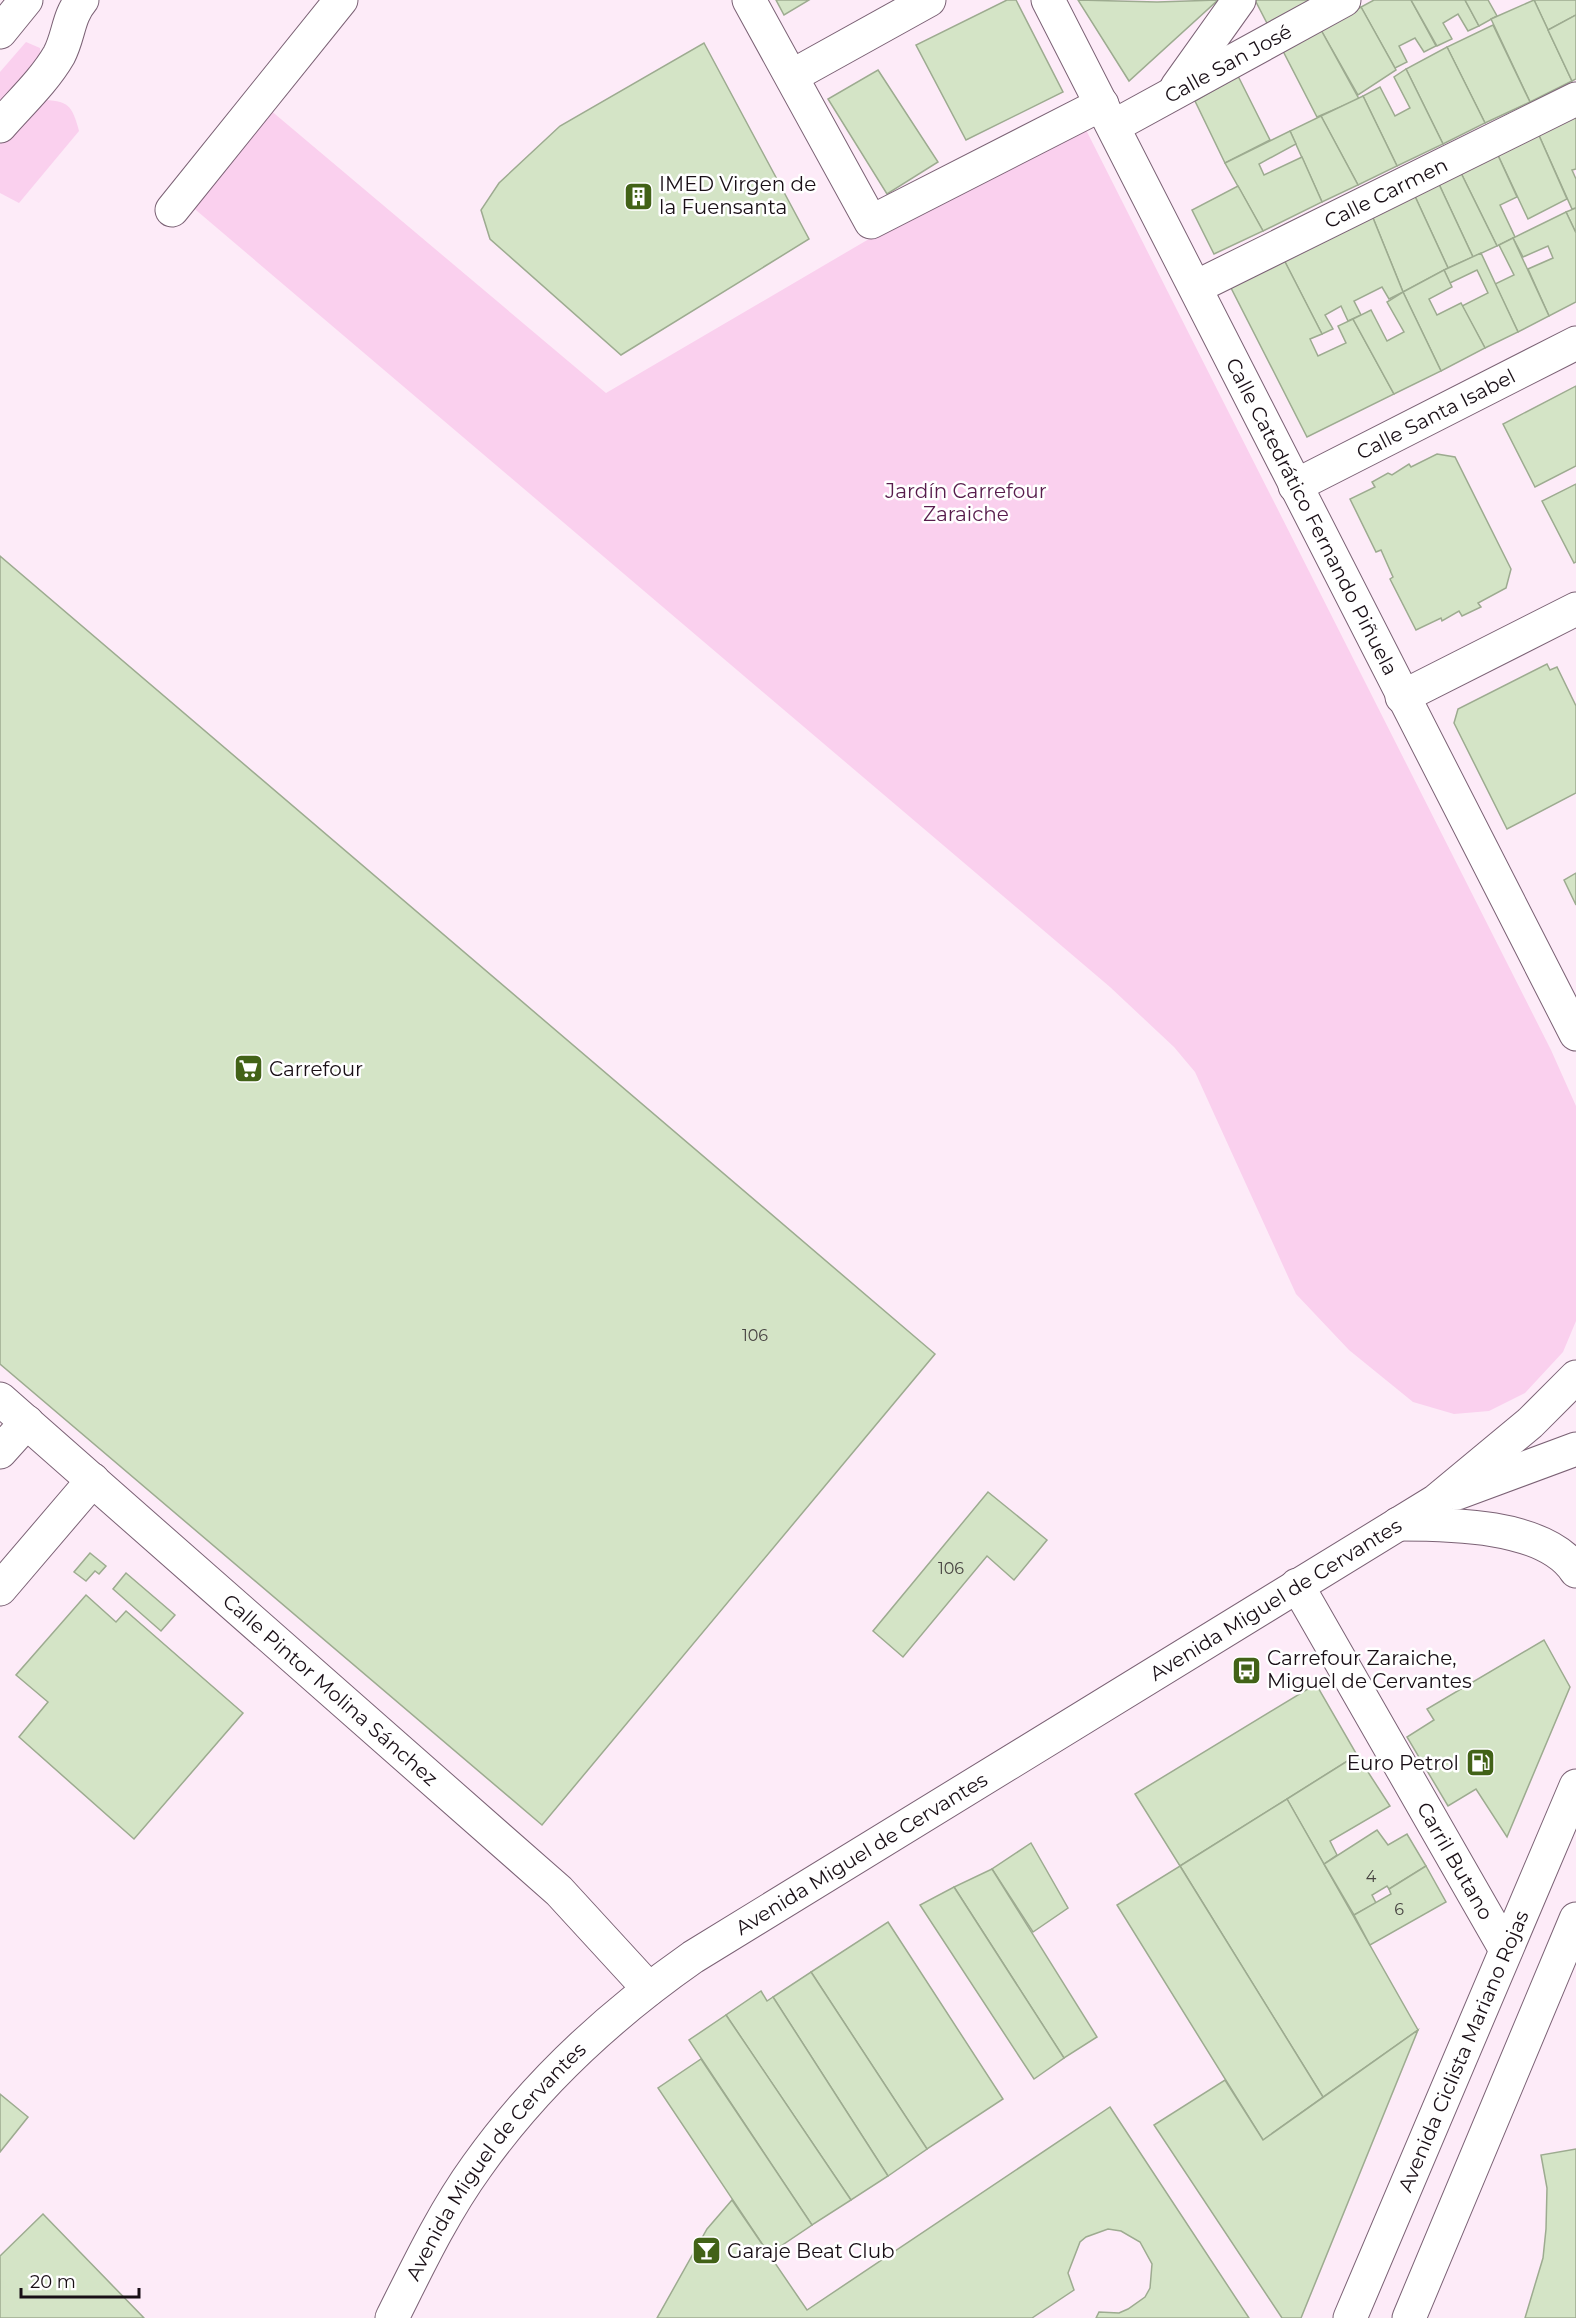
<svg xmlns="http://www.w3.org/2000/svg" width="1576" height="2318" viewBox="0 0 1576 2318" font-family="Montserrat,sans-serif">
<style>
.green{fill:#fad0ee}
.building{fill:#d4e4c6;stroke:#9dab90;stroke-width:1.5}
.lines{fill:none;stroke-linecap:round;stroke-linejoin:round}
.street-casing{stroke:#7b6275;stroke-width:35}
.secondary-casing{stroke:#7b6275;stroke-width:35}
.street{stroke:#fff;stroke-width:33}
.secondary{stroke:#fff;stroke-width:33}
.labels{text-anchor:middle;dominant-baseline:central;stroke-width:5;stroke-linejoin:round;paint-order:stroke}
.number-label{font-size:16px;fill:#484442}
.street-label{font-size:20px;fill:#190f16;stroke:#fff}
.poi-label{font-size:20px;fill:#190f16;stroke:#fff;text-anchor:start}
.park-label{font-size:20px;fill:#571c4c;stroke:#fff}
</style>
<rect width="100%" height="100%" fill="#fdebf8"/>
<g class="green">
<path d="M26 42 40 48 41 72 0 112V72Z"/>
<path d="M40 100C68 100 72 105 79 131L19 203 0 193V142Z"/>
<path d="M269 109 606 393 1079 116 1551 1050 1576 1106V1321L1563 1352 1525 1393 1489 1411 1454 1414 1413 1402 1349 1350 1296 1294 1195 1072 1174 1047 1110 987 190 205Z"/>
</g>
<g class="building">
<path d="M776 0H809L784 15Z"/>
<path d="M1007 0H1016L1063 92 966 140 916 45Z"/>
<path d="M1078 0 1157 2 1218 0 1129 81Z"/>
<path d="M1255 0H1324L1270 29Z"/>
<path d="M1374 0H1411L1436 46 1424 52 1415 38 1399 46 1407 62 1395 68 1361 7Z"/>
<path d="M1411 0H1465L1479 26 1468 31 1458 14 1443 23 1452 39 1437 46Z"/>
<path d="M1465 0H1488L1497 16 1479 26Z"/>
<path d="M1534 0H1576V15L1548 30Z"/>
<path d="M1534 0 1572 81 1530 102 1491 19Z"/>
<path d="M1361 7 1396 70 1358 95 1321 30Z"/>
<path d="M1576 15V79L1572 81 1548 30Z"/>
<path d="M1493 25 1530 102 1485 123 1447 47Z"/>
<path d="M1321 30 1359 99 1317 117 1283 51Z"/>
<path d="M704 43 809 239 621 355 490 239 481 210 499 183 560 126Z"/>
<path d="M1447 47 1485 123 1443 144 1406 69Z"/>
<path d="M1406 69 1443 144 1397 166 1363 96 1380 87 1395 116 1410 108 1394 77Z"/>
<path d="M878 70 938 162 887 194 828 99Z"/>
<path d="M1238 76 1270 140 1225 163 1195 101Z"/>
<path d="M1363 96 1397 166 1358 185 1321 116Z"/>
<path d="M1576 112V169L1572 170 1576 179V208L1572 209 1537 131Z"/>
<path d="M1321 116 1358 185 1322 202 1290 131Z"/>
<path d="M1290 131 1296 144 1259 164 1264 175 1302 157 1322 202 1263 231 1225 163Z"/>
<path d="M1537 131 1567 199 1528 219 1496 151Z"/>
<path d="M1496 151 1517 197 1500 205 1515 237 1497 246 1459 169Z"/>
<path d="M1459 169 1497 246 1473 257 1437 180Z"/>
<path d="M1437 180 1473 257 1448 268 1413 192Z"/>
<path d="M1238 186 1263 231 1214 254 1192 210Z"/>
<path d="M1413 192 1448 268 1403 292 1371 213Z"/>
<path d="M1576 208V233L1566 212Z"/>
<path d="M1566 212 1576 233V302L1549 316 1528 269 1553 258 1548 246 1523 257 1513 238Z"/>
<path d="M1371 213 1403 292 1389 299 1382 287 1354 301 1361 315 1348 321 1341 306 1325 315 1333 329 1322 334 1282 256Z"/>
<path d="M1513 238 1549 316 1518 332 1495 284 1514 275 1499 245Z"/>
<path d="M1481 253 1518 332 1485 348 1462 306 1488 293 1477 270 1450 283 1444 270Z"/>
<path d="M1282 256 1322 334 1310 339 1318 356 1346 343 1338 326 1353 319 1394 394 1307 437 1227 280Z"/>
<path d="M1444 270 1452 287 1429 299 1437 315 1461 303 1485 348 1441 371 1403 292Z"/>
<path d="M1403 292 1441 371 1394 394 1353 319 1371 310 1387 341 1404 332 1387 302Z"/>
<path d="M1576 386V466L1535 487 1503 424Z"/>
<path d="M1437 454 1455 457 1511 569 1506 588 1478 603 1481 607 1462 616 1459 611 1442 621 1441 618 1416 630 1390 579 1393 577 1381 550 1376 552 1350 499 1375 487 1372 482 1388 473 1392 475 1409 464 1411 467Z"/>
<path d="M1576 484V562L1574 563 1542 501Z"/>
<path d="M0 556 935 1354 542 1825 0 1364Z"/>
<path d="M1547 664 1550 670 1557 667 1576 706V793L1507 829 1454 723 1458 709Z"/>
<path d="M1576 873V905L1564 880Z"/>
<path d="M988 1492 1047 1540 1014 1580 987 1556 903 1657 873 1631Z"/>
<path d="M90 1553 106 1566 99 1574 95 1571 86 1581 74 1572Z"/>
<path d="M126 1573 175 1615 161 1631 113 1589Z"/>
<path d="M86 1595 116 1622 126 1611 243 1713 134 1839 19 1737 48 1702 16 1675Z"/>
<path d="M1544 1640 1570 1687 1507 1837 1476 1789 1448 1806 1407 1737 1434 1720 1427 1709Z"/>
<path d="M1316 1684 1357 1755 1180 1866 1135 1794Z"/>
<path d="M1357 1755 1390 1806 1330 1841 1337 1855 1324 1864 1287 1799Z"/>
<path d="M1287 1799 1418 2030 1323 2097 1180 1866Z"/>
<path d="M1377 1830 1388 1845 1407 1834 1426 1866 1389 1889 1387 1886 1372 1895 1376 1903 1354 1915 1324 1864Z"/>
<path d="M1031 1843 1068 1908 1033 1932 992 1869Z"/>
<path d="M1180 1866 1323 2097 1263 2140 1117 1905Z"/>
<path d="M1426 1866 1446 1902 1370 1945 1354 1915 1391 1894 1389 1889Z"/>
<path d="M992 1869 1097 2037 1064 2058 954 1887Z"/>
<path d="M954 1887 1064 2058 1034 2079 920 1905Z"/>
<path d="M888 1922 1003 2099 927 2149 811 1972Z"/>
<path d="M811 1972 927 2149 888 2176 773 1997Z"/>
<path d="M761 1991 767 2001 773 1997 888 2176 851 2200 726 2015Z"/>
<path d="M726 2015 851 2200 812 2225 689 2040Z"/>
<path d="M1418 2030 1301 2318H1282L1154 2125 1225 2080 1263 2140Z"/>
<path d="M701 2059 812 2225 769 2254 658 2088Z"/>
<path d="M0 2094 28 2117 0 2152Z"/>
<path d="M1110 2107 1249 2318H1096L1099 2312 1119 2313 1128 2309 1145 2297 1150 2288 1152 2264 1140 2242 1121 2231 1108 2229 1086 2237 1080 2242 1068 2273 1074 2290 1032 2318H657L707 2229 732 2200 807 2310Z"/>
<path d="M1576 2149V2318H1525L1543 2258 1546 2229 1547 2188 1541 2155Z"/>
<path d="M43 2214 144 2318H0V2256Z"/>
</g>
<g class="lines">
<defs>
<g id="street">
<path d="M749 0 871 222 1102 104"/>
<path id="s1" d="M1048 0 1576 1034"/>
<path d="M0 32 26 0"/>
<path d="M792 76 929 0"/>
<path d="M1177 87 1239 0"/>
<path d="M0 126C20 103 44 81 59 55 69 36 68 16 82 0"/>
<path id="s2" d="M1114 126 1344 0"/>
<path d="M172 210 341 0"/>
<path id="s3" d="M1196 287 1576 99"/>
<path id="s4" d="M1295 486 1576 343"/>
<path d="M1402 697 1576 609"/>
<path id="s5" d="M0 1399 559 1891 649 1989"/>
<path d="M0 1452 27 1422"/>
<path id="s6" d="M1297 1585 1506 1950"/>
<path d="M0 1589 93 1480"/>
</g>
<g id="secondary">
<path d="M1457 1493 1576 1449"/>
<path d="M1398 1524C1447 1524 1545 1524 1576 1571"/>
<path id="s7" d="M392 2318C418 2266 443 2213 477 2166 536 2083 610 2015 693 1957L1436 1501 1530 1423 1576 1377"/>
<path id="s8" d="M1350 2318 1576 1786"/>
<path d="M1409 2318 1576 1919"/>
</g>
</defs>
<use href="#street" class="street-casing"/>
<use href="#secondary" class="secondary-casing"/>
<use href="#street" class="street"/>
<use href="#secondary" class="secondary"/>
</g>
<defs>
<symbol id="building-square" viewBox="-11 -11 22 22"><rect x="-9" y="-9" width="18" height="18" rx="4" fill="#426217" stroke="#fff"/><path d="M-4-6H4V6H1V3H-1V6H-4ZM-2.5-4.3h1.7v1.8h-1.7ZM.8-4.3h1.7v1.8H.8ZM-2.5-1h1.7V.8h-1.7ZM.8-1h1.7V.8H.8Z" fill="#fff"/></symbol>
<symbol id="supermarket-square" viewBox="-11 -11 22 22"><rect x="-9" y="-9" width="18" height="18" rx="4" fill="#426217" stroke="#fff"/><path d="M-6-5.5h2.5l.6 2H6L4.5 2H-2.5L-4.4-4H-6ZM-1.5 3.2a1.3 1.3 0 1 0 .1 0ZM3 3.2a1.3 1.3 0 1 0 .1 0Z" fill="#fff"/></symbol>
<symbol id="bus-square" viewBox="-11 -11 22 22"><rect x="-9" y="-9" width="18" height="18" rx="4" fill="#426217" stroke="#fff"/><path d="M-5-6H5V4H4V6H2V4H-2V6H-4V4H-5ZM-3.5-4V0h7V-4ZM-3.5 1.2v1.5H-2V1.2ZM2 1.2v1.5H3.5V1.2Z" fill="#fff"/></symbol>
<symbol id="fuel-square" viewBox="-11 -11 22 22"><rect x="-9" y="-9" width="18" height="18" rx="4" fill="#426217" stroke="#fff"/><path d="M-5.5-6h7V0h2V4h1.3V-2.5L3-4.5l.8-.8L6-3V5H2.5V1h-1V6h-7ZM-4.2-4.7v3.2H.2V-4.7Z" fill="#fff"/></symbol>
<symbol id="bar-square" viewBox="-11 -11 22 22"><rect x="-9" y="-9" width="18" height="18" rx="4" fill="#426217" stroke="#fff"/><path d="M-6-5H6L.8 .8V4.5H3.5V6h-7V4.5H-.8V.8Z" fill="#fff"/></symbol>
</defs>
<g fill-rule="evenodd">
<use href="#building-square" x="622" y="180" width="33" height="33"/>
<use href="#supermarket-square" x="232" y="1052" width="33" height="33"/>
<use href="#bus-square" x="1230" y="1654" width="33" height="33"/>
<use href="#fuel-square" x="1464" y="1746" width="33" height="33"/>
<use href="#bar-square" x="690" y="2234" width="33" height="33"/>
</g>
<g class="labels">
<g class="number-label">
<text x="755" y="1335">106</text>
<text x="951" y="1568">106</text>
<text x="1371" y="1876">4</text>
<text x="1399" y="1909">6</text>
</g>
<g class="street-label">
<text stroke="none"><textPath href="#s2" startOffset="130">Calle San José</textPath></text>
<text stroke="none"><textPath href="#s3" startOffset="212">Calle Carmen</textPath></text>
<text stroke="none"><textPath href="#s4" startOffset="158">Calle Santa Isabel</textPath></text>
<text stroke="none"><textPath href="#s1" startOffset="580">Calle Catedrático Fernando Piñuela</textPath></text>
<text stroke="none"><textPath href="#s7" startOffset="1160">Avenida Miguel de Cervantes</textPath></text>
<text stroke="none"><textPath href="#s5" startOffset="440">Calle Pintor Molina Sánchez</textPath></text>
<text stroke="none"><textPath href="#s7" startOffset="674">Avenida Miguel de Cervantes</textPath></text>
<text stroke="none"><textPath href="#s6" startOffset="318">Carril Butano</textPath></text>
<text stroke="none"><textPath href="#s8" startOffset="290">Avenida Ciclista Mariano Rojas</textPath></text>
<text stroke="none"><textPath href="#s7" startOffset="189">Avenida Miguel de Cervantes</textPath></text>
</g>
<g class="poi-label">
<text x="659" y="184">IMED Virgen de<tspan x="659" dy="23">la Fuensanta</tspan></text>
<text x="269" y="1069">Carrefour</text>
<text x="1267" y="1658">Carrefour Zaraiche,<tspan x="1267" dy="23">Miguel de Cervantes</tspan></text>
<text x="1459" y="1763" text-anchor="end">Euro Petrol</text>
<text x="727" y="2251">Garaje Beat Club</text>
</g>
<g class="park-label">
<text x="966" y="491">Jardín Carrefour<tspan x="966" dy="23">Zaraiche</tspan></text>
</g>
</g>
<path d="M21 2288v9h118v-9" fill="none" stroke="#190f16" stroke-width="3"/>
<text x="30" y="2288" font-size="18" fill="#190f16" stroke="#ffffff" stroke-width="4.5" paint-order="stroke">20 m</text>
</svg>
